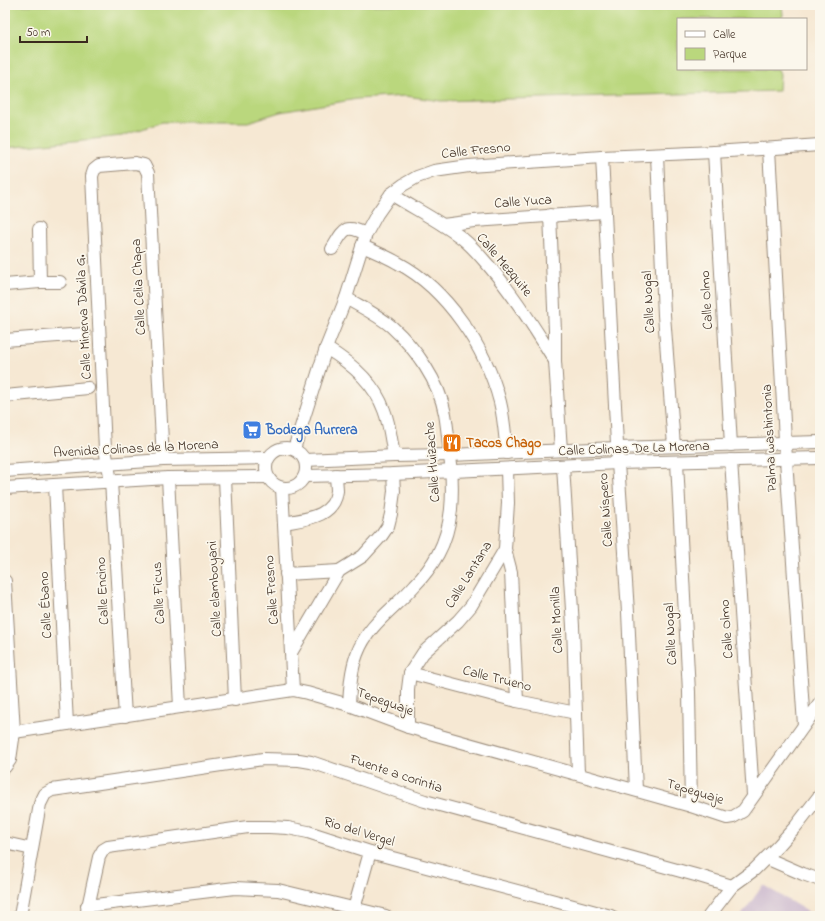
<svg xmlns="http://www.w3.org/2000/svg" width="825" height="921" viewBox="0 0 825 921" font-family="'Indie Flower',sans-serif">
<style>
.industrial{fill:#cfbdd0}
.green{fill:#bad77d;stroke:#7a804e}
.lines{fill:none;stroke-linecap:round;stroke-linejoin:round}
.minor-casing{stroke:#988978;stroke-width:14}
.minor{stroke:#fff;stroke-width:12}
.labels{text-anchor:middle;dominant-baseline:central;stroke-width:3.5;stroke-linejoin:round;paint-order:stroke}
.street-label{font-size:14px;fill:#3b2a1e;stroke:#fbf7ec}
.shop-label{font-size:14px;font-weight:bold;fill:#366cbe;stroke:#fbf7ec;text-anchor:start}
.food-label{font-size:14px;font-weight:bold;fill:#c56008;stroke:#fbf7ec;text-anchor:start}
</style>
<rect width="100%" height="100%" fill="#fbf7ec"/>
<filter id="ink" filterUnits="userSpaceOnUse"><feTurbulence type="fractalNoise" baseFrequency=".025" numOctaves="2"/><feDisplacementMap in="SourceGraphic" scale="8" xChannelSelector="R" yChannelSelector="G"/><feConvolveMatrix kernelMatrix="1 2 1 2 8 2 1 2 1" color-interpolation-filters="sRGB"/></filter>
<filter id="wash" filterUnits="userSpaceOnUse"><feTurbulence type="fractalNoise" baseFrequency=".012" numOctaves="4" result="noise"/><feDisplacementMap in="SourceGraphic" scale="16" xChannelSelector="R" yChannelSelector="G"/><feGaussianBlur stdDeviation="0.9" result="paint"/><feColorMatrix in="noise" values="0 0 0 0 0 0 0 0 0 0 0 0 0 0 0 0 0 1.4 0 .05"/><feComposite in="paint" operator="in"/></filter>
<g filter="url(#wash)">
<rect width="100%" height="100%" fill="#f6e8d3"/>
<path class="industrial" d="M763 885 815 916H741Z"/>
<path class="green" d="M5 5H782L783 15 781 19H678V69H778L780 74 779 91 441 101 406 96 357 99 280 112 248 122H162L122 136 5 148Z"/>
</g>
<g filter="url(#ink)">
<g class="lines">
<defs>
<g id="minor">
<path d="M769 149 786 459 804 725"/>
<path d="M714 152 731 445"/>
<path d="M657 155 664 315 674 446"/>
<path d="M602 157 618 463 628 612 636 790"/>
<path d="M391 194C415 209 441 222 463 239 473 247 481 257 489 266 514 295 535 328 555 361"/>
<path d="M550 215 555 331V361L561 450"/>
<path d="M443 225 474 221 605 212"/>
<path d="M39 229 40 282"/>
<path d="M362 246C374 251 386 256 398 263 447 289 486 348 500 402 504 418 505 436 507 453"/>
<path d="M332 249C344 230 344 223 366 234"/>
<path d="M5 285 40 282H60"/>
<path d="M346 298C361 307 378 315 392 327 416 349 439 381 445 414 448 431 449 448 451 465 453 495 453 526 438 554 432 565 424 576 415 585 395 608 368 624 357 654 351 670 350 687 349 705"/>
<path d="M5 340 84 334"/>
<path d="M326 348C351 363 374 382 384 410 390 425 391 440 394 456"/>
<path d="M5 396 88 388"/>
<circle cx="286" cy="468" r="20"/>
<path d="M294 449 326 348 346 298 366 234 377 214 391 194 403 185 417 177 434 171 469 166 602 157 714 152 820 145"/>
<path d="M305 460 394 456 450 455 617 448 820 442"/>
<path d="M731 460 753 795"/>
<path d="M677 462 689 692 691 806"/>
<path d="M563 466 573 626 578 774"/>
<path d="M5 471 163 460 268 458"/>
<path d="M305 476 393 474 618 463 820 458"/>
<path d="M168 478 180 707"/>
<path d="M225 478 235 700"/>
<path d="M55 485 67 724"/>
<path d="M5 488 168 478 268 477"/>
<path d="M282 488 293 690"/>
<path d="M284 523C304 519 334 518 337 491 337 486 336 480 336 475"/>
<path d="M505 549 511 572 517 701"/>
<path d="M286 574 339 571"/>
<path d="M5 581 14 732 10 760 5 767"/>
<path d="M292 651 339 571 363 556 382 535 388 526 391 514 394 491 393 474"/>
<path d="M410 673 517 701 576 713"/>
<path d="M125 716 111 481 105 449 92 176 94 170 99 166 135 163 144 165 148 173 163 460"/>
<path d="M408 727V689L410 673 423 653 458 621 471 606 505 549 508 503 507 469"/>
<path d="M14 732 293 690 307 693 349 705 408 727 691 806 727 818 733 817 743 811 820 703"/>
<path d="M5 843 32 849"/>
<path d="M766 858 803 874 820 880"/>
<path d="M87 906 235 888 278 890 386 916"/>
<path d="M20 916 40 804 45 794 52 790 263 759 299 760 311 762 425 801 699 876 732 886"/>
<path d="M86 916 99 857 103 850 108 847 248 827H269L288 828 308 832 370 852 611 916"/>
<path d="M352 916 370 852"/>
<path d="M709 916 732 886 754 870 779 845 796 826 820 795"/>
</g>
</defs>
<use href="#minor" class="minor-casing"/>
<use href="#minor" class="minor"/>
</g>
</g>
<defs>
<symbol id="supermarket-square" viewBox="-11 -11 22 22"><rect x="-9" y="-9" width="18" height="18" rx="4" fill="#3f7fe0" stroke="#fbf7ec"/><path d="M-6-5.5h2.5l.6 2H6L4.5 2H-2.5L-4.4-4H-6ZM-1.5 3.2a1.3 1.3 0 1 0 .1 0ZM3 3.2a1.3 1.3 0 1 0 .1 0Z" fill="#fff"/></symbol>
<symbol id="restaurant-square" viewBox="-11 -11 22 22"><rect x="-9" y="-9" width="18" height="18" rx="4" fill="#e8710a" stroke="#fbf7ec"/><path d="M-5-6h1v4h1v-4h1v4h1v-4h1v5L-1.5 .5V6h-2V.5L-5-1ZM5-6V6H3V1.5H1.5Q1.5-4 5-6Z" fill="#fff"/></symbol>
</defs>
<g fill-rule="evenodd">
<use href="#supermarket-square" x="241" y="419" width="22" height="22"/>
<use href="#restaurant-square" x="441" y="432" width="22" height="22"/>
</g>
<g class="labels">
<g class="street-label">
<text transform="translate(476 151) rotate(-6)">Calle Fresno</text>
<text transform="translate(523 202) rotate(-4)">Calle Yuca</text>
<text transform="translate(504 265) rotate(50)">Calle Mezquite</text>
<text transform="translate(139 287) rotate(-93)">Calle Celia Chapa</text>
<text transform="translate(707 300) rotate(-93)">Calle Olmo</text>
<text transform="translate(649 302) rotate(-93)">Calle Nogal</text>
<text transform="translate(84 317) rotate(-93)">Calle Minerva Dávila G.</text>
<text transform="translate(770 438) rotate(-93)">Palma washintonia</text>
<text transform="translate(136 449) rotate(-3)">Avenida Colinas de la Morena</text>
<text transform="translate(634 449) rotate(-2)">Calle Colinas De La Morena</text>
<text transform="translate(433 462) rotate(-94)">Calle Huizache</text>
<text transform="translate(606 510) rotate(-94)">Calle Níspero</text>
<text transform="translate(469 575) rotate(-58)">Calle Lantana</text>
<text transform="translate(215 589) rotate(-93)">Calle elamboyani</text>
<text transform="translate(272 590) rotate(-94)">Calle Fresno</text>
<text transform="translate(103 591) rotate(-93)">Calle Encino</text>
<text transform="translate(159 593) rotate(-93)">Calle Ficus</text>
<text transform="translate(46 605) rotate(-93)">Calle Ébano</text>
<text transform="translate(557 620) rotate(-93)">Calle Monilla</text>
<text transform="translate(727 629) rotate(-94)">Calle Olmo</text>
<text transform="translate(671 634) rotate(-93)">Calle Nogal</text>
<text transform="translate(497 679) rotate(14)">Calle Trueno</text>
<text transform="translate(385 702) rotate(20)">Tepeguaje</text>
<text transform="translate(396 774) rotate(18)">Fuente a corintia</text>
<text transform="translate(695 792) rotate(17)">Tepeguaje</text>
<text transform="translate(359 832) rotate(17)">Rio del Vergel</text>
</g>
<g class="shop-label">
<text x="266" y="430">Bodega Aurrera</text>
</g>
<g class="food-label">
<text x="466" y="443">Tacos Chago</text>
</g>
</g>
<rect width="825" height="921" fill="none" stroke="#fbf7ec" stroke-width="20"/>
<rect x="677" y="18" width="130" height="52" fill="#fbf7ec" stroke="#aea59a"/>
<rect x="685" y="31" width="20" height="6" fill="#ffffff" stroke="#aea59a"/>
<text x="713" y="38" font-size="12" fill="#3b2a1e">Calle</text>
<rect x="685" y="48" width="20" height="12" fill="#bad77d" stroke="#aea59a"/>
<text x="713" y="58" font-size="12" fill="#3b2a1e">Parque</text>
<path d="M20 36v6h67v-6" fill="none" stroke="#3b2a1e" stroke-width="2"/>
<text x="26" y="36" font-size="12" fill="#3b2a1e" stroke="#fbf7ec" stroke-width="3" paint-order="stroke">50 m</text>
</svg>
